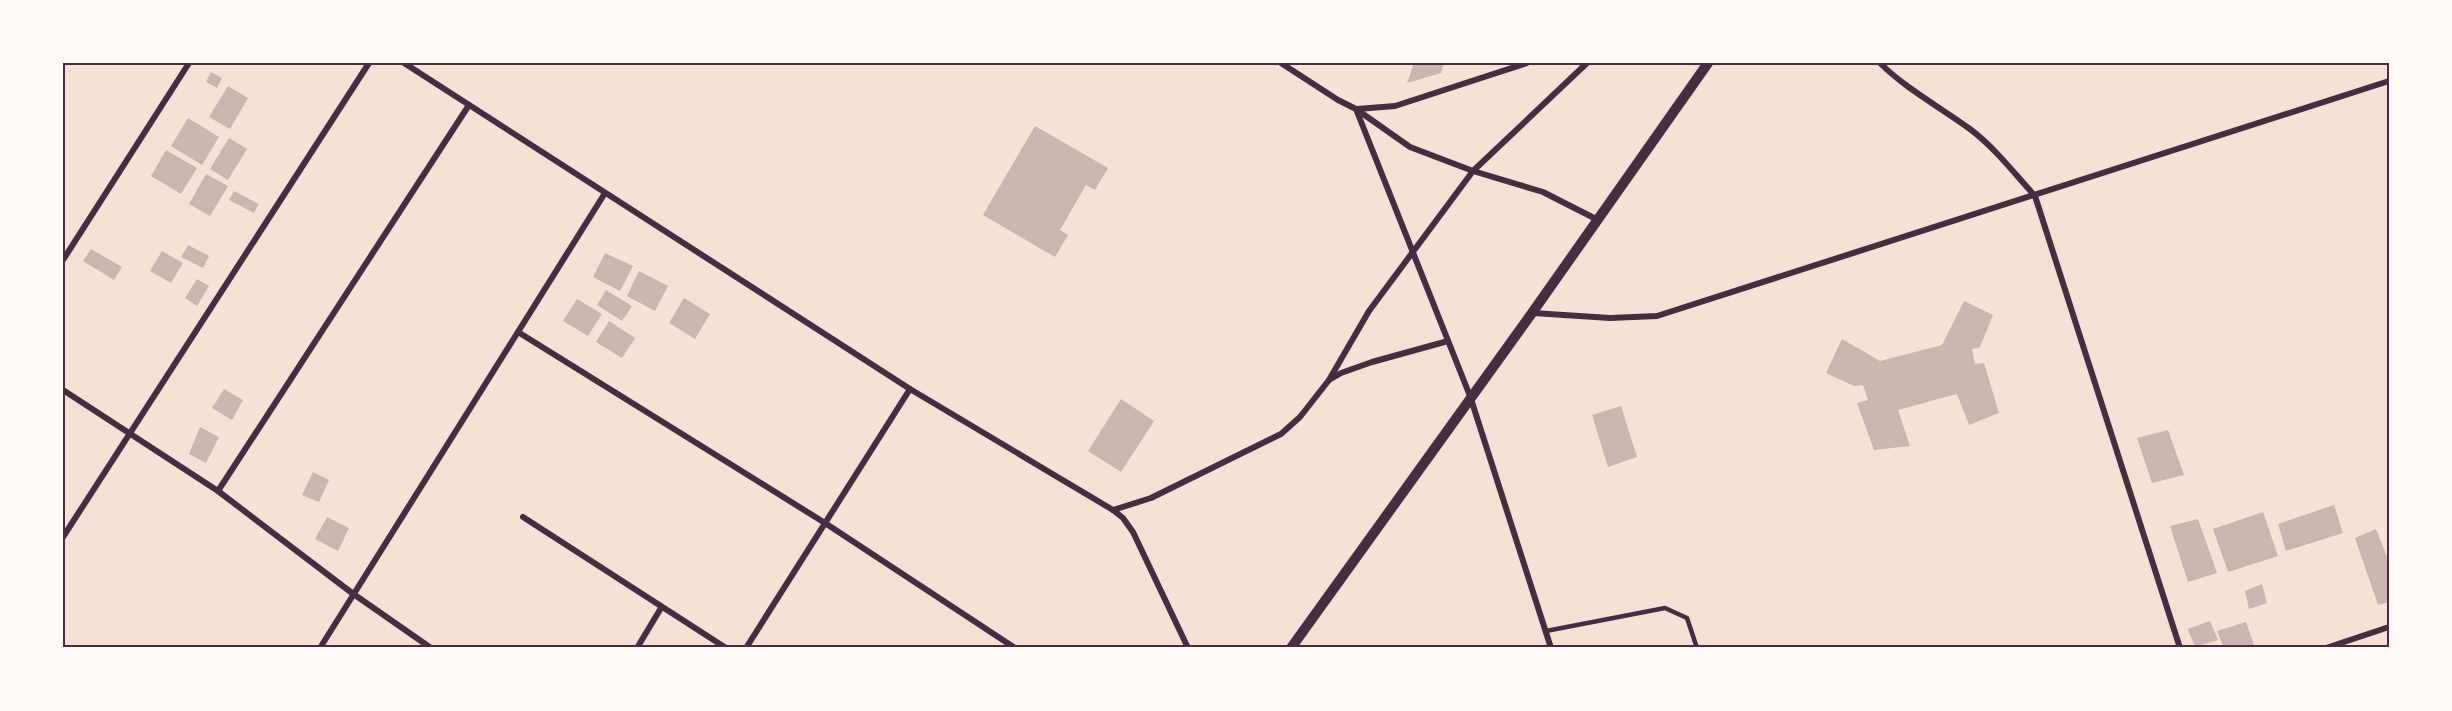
<svg xmlns="http://www.w3.org/2000/svg" width="2452" height="711" viewBox="0 0 2452 711" font-family="'Libre Baskerville',serif">
<style>
.building{fill:#ccb4b1}
.lines{fill:none;stroke-linecap:round;stroke-linejoin:round}
.service{stroke:#4a2c40;stroke-width:4.5}
.minor{stroke:#4a2c40;stroke-width:6}
.tertiary{stroke:#4a2c40;stroke-width:10}
.neatline{fill:none;stroke:#4a2c40;stroke-width:2}
</style>
<rect width="100%" height="100%" fill="#f7e1d7"/>
<g class="building">
<path d="M1414 63H1444L1441 73 1407 83Z"/>
<path d="M211 72 222 78 217 88 206 82Z"/>
<path d="M228 86 248 98 230 129 209 117Z"/>
<path d="M188 118 219 137 202 165 171 146Z"/>
<path d="M1035 126 1108 168 1095 190 1086 185 1060 230 1068 235 1055 257 983 215Z"/>
<path d="M229 138 247 149 228 180 210 169Z"/>
<path d="M166 150 197 168 181 194 151 176Z"/>
<path d="M206 174 228 186 210 216 189 204Z"/>
<path d="M234 191 259 204 254 213 229 200Z"/>
<path d="M188 245 209 256 203 268 181 257Z"/>
<path d="M91 249 122 267 114 280 83 261Z"/>
<path d="M162 251 183 263 171 283 150 271Z"/>
<path d="M605 253 633 266 620 291 593 277Z"/>
<path d="M639 271 668 286 655 311 627 296Z"/>
<path d="M197 279 209 286 197 306 185 298Z"/>
<path d="M606 290 632 306 622 321 597 305Z"/>
<path d="M684 298 710 314 695 339 669 323Z"/>
<path d="M577 299 602 314 588 336 563 321Z"/>
<path d="M1964 301 1993 315 1980 347 1972 349 1975 364 1984 363 1999 413 1969 425 1957 394 1898 410 1910 446 1874 450 1857 403 1868 400 1863 385 1854 386 1826 373 1842 339 1880 361 1942 345Z"/>
<path d="M609 321 635 338 622 358 596 342Z"/>
<path d="M224 389 243 400 232 420 212 408Z"/>
<path d="M1121 399 1154 421 1121 472 1088 451Z"/>
<path d="M1621 406 1637 457 1608 467 1592 415Z"/>
<path d="M200 427 219 437 206 463 189 454Z"/>
<path d="M2168 430 2184 475 2152 483 2137 438Z"/>
<path d="M313 472 329 480 319 502 302 495Z"/>
<path d="M2334 505 2343 533 2286 551 2278 524Z"/>
<path d="M2263 512 2278 556 2228 572 2213 529Z"/>
<path d="M327 517 349 528 338 551 315 539Z"/>
<path d="M2198 519 2217 573 2188 582 2170 526Z"/>
<path d="M2376 529 2389 562V602L2378 605 2355 538Z"/>
<path d="M2262 584 2267 603 2249 609 2245 591Z"/>
<path d="M2210 621 2218 640 2195 647 2188 629Z"/>
<path d="M2246 622 2254 645 2248 648H2224L2217 631Z"/>
</g>
<g class="lines">
<path class="service" d="M1546 631 1665 608 1687 618 1697 648"/>
<g class="minor">
<path d="M404 63 910 389 1113 510 1123 518 1133 532 1188 648"/>
<path d="M1281 63 1338 100 1356 109 1410 147 1473 171 1543 192 1598 220"/>
<path d="M1880 63C1906 89 1940 107 1970 129 1995 148 2014 173 2035 196L2180 648"/>
<path d="M1356 109 1470 396 1551 648"/>
<path d="M1357 109 1395 106 1527 63"/>
<path d="M63 260 189 63"/>
<path d="M1533 313 1610 318 1657 316 2389 81"/>
<path d="M518 332 825 523 1015 648"/>
<path d="M1329 380 1369 311 1473 171 1587 63"/>
<path d="M63 390 218 491 352 593 431 648"/>
<path d="M218 491 469 105"/>
<path d="M1113 510 1151 498 1281 434 1300 417 1329 380 1341 373 1372 362 1448 341"/>
<path d="M523 517 726 648"/>
<path d="M63 537 369 63"/>
<path d="M320 648 605 193"/>
<path d="M637 648 661 608"/>
<path d="M746 648 910 389"/>
<path d="M2326 648 2389 627"/>
</g>
<path class="tertiary" d="M1291 648 1532 313 1708 63"/>
</g>
<rect width="2452" height="711" fill="none" stroke="#fffaf5" stroke-width="129"/>
<rect x="64" y="64" width="2324" height="582" class="neatline"/>
</svg>
